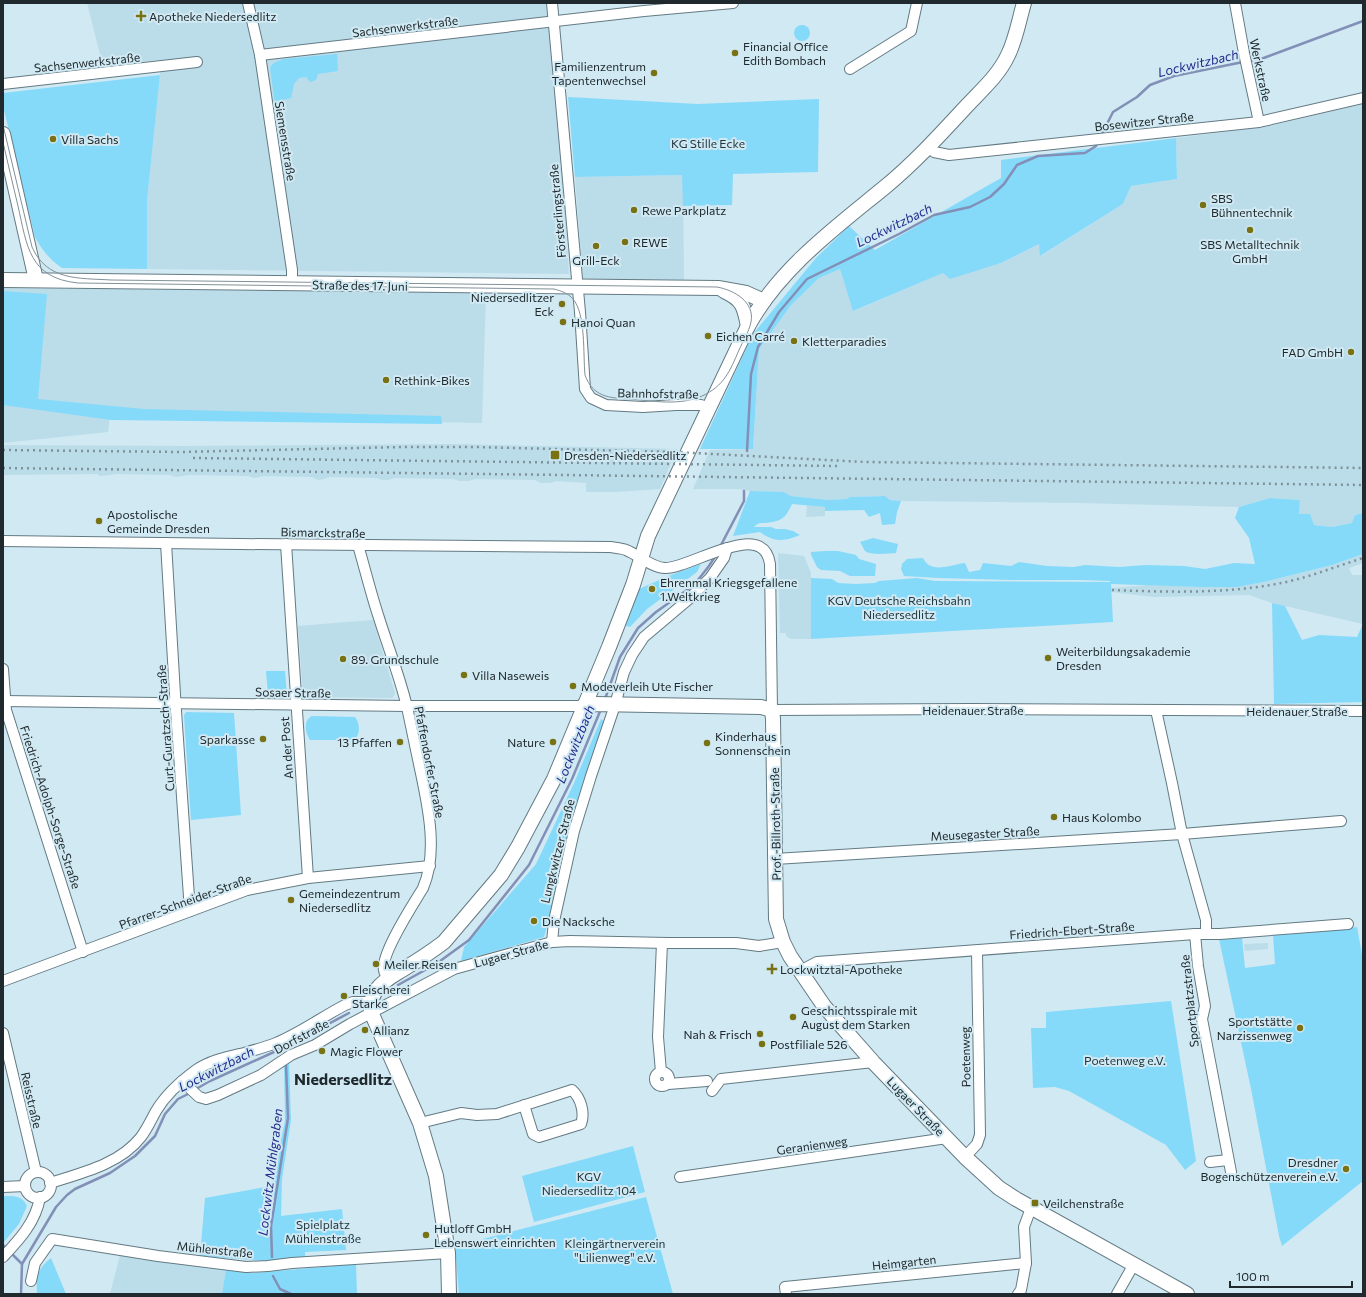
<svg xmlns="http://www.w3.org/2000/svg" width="1366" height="1297" viewBox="0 0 1366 1297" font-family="Commissioner,sans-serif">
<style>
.built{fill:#bbdce9}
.green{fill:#85dafa}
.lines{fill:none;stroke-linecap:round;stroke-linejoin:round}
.stream{stroke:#828fb6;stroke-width:2.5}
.street-casing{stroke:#647a83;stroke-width:12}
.secondary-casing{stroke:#647a83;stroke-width:16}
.street{stroke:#fff;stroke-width:10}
.secondary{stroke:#fff;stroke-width:14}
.tram{stroke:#809199;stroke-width:1}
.rail{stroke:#809199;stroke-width:2.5;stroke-dasharray:2 4;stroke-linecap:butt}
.poi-dot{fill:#797214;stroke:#d0e9f3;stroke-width:1.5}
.labels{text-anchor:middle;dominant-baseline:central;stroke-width:4;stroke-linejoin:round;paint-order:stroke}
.poi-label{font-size:12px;fill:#20292d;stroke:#d0e9f3;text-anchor:start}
.street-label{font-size:12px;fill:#20292d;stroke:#d0e9f3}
.park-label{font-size:12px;fill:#20363e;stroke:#d0e9f3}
.water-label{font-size:13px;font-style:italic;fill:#242a8b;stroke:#d0e9f3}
.district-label{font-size:16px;font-weight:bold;fill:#20292d;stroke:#d0e9f3}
</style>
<rect width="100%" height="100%" fill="#d0e9f3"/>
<g class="built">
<path d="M87 3H552L569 274 147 269V201L160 75 159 60 103 66Z"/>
<path d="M1363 104V513L1355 515 1352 523 1332 527 1314 525 1299 514 1300 500 1270 498 1239 507 1079 503 901 501 890 500 885 496 850 497 847 499 828 500 791 496 784 492 750 491 738 489H693L710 450 753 449 759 349 792 304 819 278 840 269 854 311 943 273 950 278 1001 263 1039 244 1041 256 1123 204 1131 186 1177 179 1176 138 1265 127Z"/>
<path d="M683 175 684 280 583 279 575 177Z"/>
<path d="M3 288 486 293 482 423 110 416 108 432 3 443Z"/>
<path d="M455 444 677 449 660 489 616 492H586V483L556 481 551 483H541L535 480 475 479 469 481H459L453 479 395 478 388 480H382L377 478 330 477 324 479 318 480 312 477 264 476 254 478 248 476 189 475 176 477 170 475 117 474 100 476 97 474 3 475V445L184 446Z"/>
<path d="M807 505 825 507V516L806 517Z"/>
<path d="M778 553 804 556 811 573V639H791L786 636V633H780Z"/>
<path d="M1363 554V563L1349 568 1352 575H1363V624L1272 603 1249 595 1155 597 1111 592V588L1150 585 1200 587H1237L1264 582 1332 565Z"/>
<path d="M373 620 395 693 394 696 392 698 305 697 303 695 298 626Z"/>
<path d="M1268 943V949L1245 951 1244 944Z"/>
<path d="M121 1251 227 1267 222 1294H110Z"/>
</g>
<g class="green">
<circle cx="802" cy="33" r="8"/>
<path d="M337 54 338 71 318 74 316 80 310 82 306 77 299 78 294 84 291 98 279 101 281 117 277 118 270 68C273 62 278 61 284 59Z"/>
<path d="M160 75 147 201V269L62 268C50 260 42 250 35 237L3 106V93Z"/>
<path d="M568 97 698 104 819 99 818 172 733 174 732 205 683 206 682 175 575 177Z"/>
<path d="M1176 138 1177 179 1131 186 1123 204 1040 256 1039 244 1001 263 950 279 943 273 853 311 840 269 819 278 792 304 759 349 753 449H700L753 334 816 258 849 226 875 250 1001 178V160Z"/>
<path d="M3 291 47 294 38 399 144 409 441 416 442 424 111 420 3 405Z"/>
<path d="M750 491 784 492 791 496 828 500 847 499 850 497 885 496 890 500 901 501 897 512 895 524 882 525 880 513 869 517 864 510 825 511V507L792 504C785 519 782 521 765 523 760 523 758 523 754 527H771L776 529H785L793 531 800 535C784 542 774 542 760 532L733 536Z"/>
<path d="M1270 498 1300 500 1299 514H1310L1314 525 1332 527 1352 523 1355 515 1363 513V554L1332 565 1264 582 1237 587H1200L1111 584 1113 622 811 639V578L832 579 838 583 856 584 875 583 879 581 917 578 935 581 1110 582V581L1083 580H1011L938 578 904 576 901 569 902 564 907 559 923 558C931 575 952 564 965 563L969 572 980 570 983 563 1011 566 1019 562 1047 566 1074 567 1085 565 1119 567 1146 565 1184 566 1205 569 1234 563 1255 564 1249 538 1235 518 1239 507Z"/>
<path d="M873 538 898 544 896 553C888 553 872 556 865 551 863 548 862 545 860 542Z"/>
<path d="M825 551H838L856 555 859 559 876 564 875 576H850L840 571 821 570 817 567 811 555V552Z"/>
<path d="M701 564 697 572 647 609 630 627 623 625 639 589 671 575Z"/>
<path d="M1272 603 1285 606 1302 640 1319 635 1357 637 1363 624V702L1274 704Z"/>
<path d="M266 671H285L287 695H268Z"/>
<path d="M187 712 234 713 241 815 191 820 184 716 185 713Z"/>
<path d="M312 716 355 717C360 723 361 736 353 740H310C305 733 303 720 312 716Z"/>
<path d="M601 719 605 722 544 937 461 961 464 947 536 864 574 783Z"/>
<path d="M1357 927 1363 960V1181L1282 1246 1279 1236 1251 1089 1219 939 1242 938 1245 968 1275 964 1273 935Z"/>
<path d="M1171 1001 1196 1161 1185 1170 1166 1145 1069 1091 1055 1087 1033 1088 1031 1028H1046V1012Z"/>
<path d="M289 1061 291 1120 282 1179 281 1216 342 1209 346 1250 305 1252V1258L267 1261 200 1256 205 1198 271 1186 285 1121 284 1064Z"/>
<path d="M633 1146 645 1192 534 1222 522 1176Z"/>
<path d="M3 1196C14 1196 22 1195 27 1206L19 1224 3 1243Z"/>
<path d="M646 1197 673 1294H459L455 1246Z"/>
<path d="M51 1258 66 1294H37C36 1277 37 1269 51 1258Z"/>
<path d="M356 1264 357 1294H222L226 1270 254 1273Z"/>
</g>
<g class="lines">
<g class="stream">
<path d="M1248 61 1261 59 1363 21"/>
<path d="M1101 136 1113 112 1137 97 1150 85 1174 76 1243 62"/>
<path d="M747 451 751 374 758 347 779 312 807 279 899 234 934 215 970 207 990 197 1004 184 1017 165 1038 156 1085 153 1096 146 1098 142"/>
<path d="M720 547 744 501V491"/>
<path d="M605 699 620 657 638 628 656 612 694 585 709 566 716 555"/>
<path d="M398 985 436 964 469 940 529 865 572 779 601 709"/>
<path d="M196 1089 210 1081 285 1047 349 1013"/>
<path d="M3 1245 8 1250"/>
<path d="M11 1253 22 1264"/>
<path d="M272 1257 271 1226 288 1118 286 1065"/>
<path d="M273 1276 280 1289 291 1294"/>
<path d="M21 1294 22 1264 56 1207 67 1195 75 1189 110 1173 135 1156 155 1136 165 1114 178 1099 190 1093"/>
</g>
<defs>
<g id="street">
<path d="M248 3 260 55 292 270V284"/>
<path d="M552 3 580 312 585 389 591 398 606 405 643 407 676 405H701L709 408"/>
<path d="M1235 3 1244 53 1259 122"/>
<path d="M260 55 644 11 733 3"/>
<path d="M850 69 911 31 917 3"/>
<path d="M3 84 197 62"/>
<path d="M928 147 934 152 949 155 1259 122 1363 98"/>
<path d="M3 541 240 544 610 547C616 548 621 548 626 550 637 554 652 568 665 568 690 569 763 517 770 564L772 710 970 709 1363 711"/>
<path d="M166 543 176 711 190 911"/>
<path d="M286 544 308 878"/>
<path d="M358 545C365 569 371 594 379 618 388 647 400 677 407 707 411 726 415 745 419 764 427 802 439 851 423 888 414 903 380 955 384 970 384 973 387 976 388 979"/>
<path d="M3 669 6 710 83 952"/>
<path d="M3 701 407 706H583"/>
<path d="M1156 710 1172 783 1182 834 1206 920V933"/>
<path d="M775 859 1182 834 1341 821"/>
<path d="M1195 934 1198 966 1205 1006 1202 1019 1231 1172"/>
<path d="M552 942 554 921 574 831 591 776 615 705 624 672 632 655 644 637 689 599 710 578 724 558 727 548"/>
<path d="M800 971 817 962 1195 934H1220L1348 924"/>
<path d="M3 981 247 890 308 878 430 866"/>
<path d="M3 1033 36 1172"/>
<circle cx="662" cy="1079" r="7"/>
<path d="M661 1072 658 1037 662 943"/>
<path d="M182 1081 199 1097 206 1099 218 1095 261 1075 291 1055 315 1045 350 1024 454 969 552 942 570 941 668 943H736L759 946 783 942"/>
<path d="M668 1084 707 1081"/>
<path d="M712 1091 721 1079 873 1062"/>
<path d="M420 1123 461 1113 477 1115 497 1114 572 1090C581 1098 585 1113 581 1124L539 1137 533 1134 524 1105"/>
<path d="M965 1157 977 1144 980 1135 977 951"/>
<path d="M1210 1162 1228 1160"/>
<circle cx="38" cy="1185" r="13"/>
<path d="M680 1177 947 1138"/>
<path d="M50 1183C82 1173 120 1164 141 1137 147 1129 151 1120 156 1111 166 1094 181 1081 196 1070 211 1060 227 1057 244 1053 255 1050 266 1047 276 1043 300 1033 322 1017 345 1005L353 1002H371"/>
<path d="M3 1187 25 1186"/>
<path d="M3 1257C19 1240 36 1222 40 1197"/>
<path d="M31 1281 35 1263 52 1239 158 1256 246 1267 268 1266 292 1263 448 1253"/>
<path d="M786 1294 785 1287 1026 1263"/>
<path d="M1018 1294 1021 1290 1026 1263 1024 1227 1031 1208"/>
<path d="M1117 1294 1134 1264"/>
</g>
<g id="secondary">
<path d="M3 134 36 280"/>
<path d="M3 280 718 288 746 293 764 301"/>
<path d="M724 291C743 300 744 306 748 326"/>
<path d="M583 706 595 704 761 707 772 710 773 719 776 919 783 942 790 956 824 1006 836 1020 873 1062 965 1157 988 1178 999 1188 1016 1199 1187 1294"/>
<path d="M449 1294 448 1253 436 1176 420 1123 371 1012C370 1003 372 996 377 989 384 980 394 975 402 970 417 961 431 952 444 942L501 875 518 847 554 779 609 647 633 585 648 536 748 326C780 268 835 228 885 187 913 164 938 137 962 111 978 93 998 77 1008 55 1016 39 1019 20 1024 3"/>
</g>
</defs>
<use href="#street" class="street-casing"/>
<use href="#secondary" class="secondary-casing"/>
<use href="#street" class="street"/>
<use href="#secondary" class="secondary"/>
<path class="tram" d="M3 125 32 247C47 281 79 278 111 280L717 287C734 290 755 302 751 322 749 332 743 341 739 350 730 371 724 386 702 396 680 406 653 401 630 399 609 398 593 397 585 375 583 355 586 314 573 299 568 293 561 291 554 289L78 283C29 278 27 246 18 206 13 185 8 164 3 142"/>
<g class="rail">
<path d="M3 450 180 452 401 447H475L675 452 865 462 1363 468"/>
<path d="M193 458 839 466"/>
<path d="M3 468 1363 485"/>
<path d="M1112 590C1166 592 1222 594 1276 584 1305 579 1334 567 1363 558"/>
</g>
</g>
<g class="poi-dot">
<path d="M139 10h4v4h4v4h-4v4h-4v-4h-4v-4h4z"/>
<circle cx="735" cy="53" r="4"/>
<circle cx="654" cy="73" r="4"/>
<circle cx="53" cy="139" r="4"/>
<circle cx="1203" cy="205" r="4"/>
<circle cx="634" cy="210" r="4"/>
<circle cx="1250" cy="230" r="4"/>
<circle cx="625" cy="242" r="4"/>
<circle cx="596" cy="246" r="4"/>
<circle cx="562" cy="304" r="4"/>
<circle cx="563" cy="322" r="4"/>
<circle cx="708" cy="336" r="4"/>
<circle cx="794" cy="341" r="4"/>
<circle cx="1351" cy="352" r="4"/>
<circle cx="386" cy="380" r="4"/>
<rect x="550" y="450" width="10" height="10" rx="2"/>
<circle cx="99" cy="521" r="4"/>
<circle cx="652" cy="589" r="4"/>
<circle cx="1048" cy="658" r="4"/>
<circle cx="343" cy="659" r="4"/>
<circle cx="464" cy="675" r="4"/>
<circle cx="573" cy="686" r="4"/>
<circle cx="263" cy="739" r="4"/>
<circle cx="400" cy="742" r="4"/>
<circle cx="553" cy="742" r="4"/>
<circle cx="707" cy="743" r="4"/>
<circle cx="1054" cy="817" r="4"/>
<circle cx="291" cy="900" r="4"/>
<circle cx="534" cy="921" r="4"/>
<circle cx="376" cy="964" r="4"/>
<path d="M770 963h4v4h4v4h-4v4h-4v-4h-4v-4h4z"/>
<circle cx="344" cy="996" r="4"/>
<circle cx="793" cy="1017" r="4"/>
<circle cx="1300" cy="1028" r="4"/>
<circle cx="365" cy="1030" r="4"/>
<circle cx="760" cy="1034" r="4"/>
<circle cx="762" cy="1044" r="4"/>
<circle cx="322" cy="1051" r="4"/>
<circle cx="1346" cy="1169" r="4"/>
<rect x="1031" y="1199" width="8" height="8" rx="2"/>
<circle cx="426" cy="1235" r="4"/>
</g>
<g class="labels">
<g class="poi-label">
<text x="149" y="16">Apotheke Niedersedlitz</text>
<text x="743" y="46">Financial Office<tspan x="743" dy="14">Edith Bombach</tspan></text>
<text x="646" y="66" text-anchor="end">Familienzentrum<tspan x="646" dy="14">Tapentenwechsel</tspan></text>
<text x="61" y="139">Villa Sachs</text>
<text x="1211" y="198">SBS<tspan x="1211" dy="14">Bühnentechnik</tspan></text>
<text x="642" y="210">Rewe Parkplatz</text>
<text x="633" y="242">REWE</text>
<text x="1250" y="244" text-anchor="middle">SBS Metalltechnik<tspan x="1250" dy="14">GmbH</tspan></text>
<text x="596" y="260" text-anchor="middle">Grill-Eck</text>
<text x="554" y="297" text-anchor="end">Niedersedlitzer<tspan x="554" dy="14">Eck</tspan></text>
<text x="571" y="322">Hanoi Quan</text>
<text x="716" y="336">Eichen Carré</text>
<text x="802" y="341">Kletterparadies</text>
<text x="1343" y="352" text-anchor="end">FAD GmbH</text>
<text x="394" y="380">Rethink-Bikes</text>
<text x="564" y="455">Dresden-Niedersedlitz</text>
<text x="107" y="514">Apostolische<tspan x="107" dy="14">Gemeinde Dresden</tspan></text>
<text x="660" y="582">Ehrenmal Kriegsgefallene<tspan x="660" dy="14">1.Weltkrieg</tspan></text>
<text x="1056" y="651">Weiterbildungsakademie<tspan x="1056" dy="14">Dresden</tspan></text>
<text x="351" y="659">89. Grundschule</text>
<text x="472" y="675">Villa Naseweis</text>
<text x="581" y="686">Modeverleih Ute Fischer</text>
<text x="715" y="736">Kinderhaus<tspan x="715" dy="14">Sonnenschein</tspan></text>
<text x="255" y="739" text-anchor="end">Sparkasse</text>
<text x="392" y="742" text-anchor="end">13 Pfaffen</text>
<text x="545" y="742" text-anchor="end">Nature</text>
<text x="1062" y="817">Haus Kolombo</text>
<text x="299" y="893">Gemeindezentrum<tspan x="299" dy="14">Niedersedlitz</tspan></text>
<text x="542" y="921">Die Nacksche</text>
<text x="384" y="964">Meiler Reisen</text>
<text x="780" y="969">Lockwitztal-Apotheke</text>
<text x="352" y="989">Fleischerei<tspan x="352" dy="14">Starke</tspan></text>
<text x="801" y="1010">Geschichtsspirale mit<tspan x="801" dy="14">August dem Starken</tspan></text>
<text x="1292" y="1021" text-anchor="end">Sportstätte<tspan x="1292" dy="14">Narzissenweg</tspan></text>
<text x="373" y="1030">Allianz</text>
<text x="752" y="1034" text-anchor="end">Nah &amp; Frisch</text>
<text x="770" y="1044">Postfiliale 526</text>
<text x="330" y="1051">Magic Flower</text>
<text x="1338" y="1162" text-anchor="end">Dresdner<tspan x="1338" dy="14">Bogenschützenverein e.V.</tspan></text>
<text x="1043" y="1203">Veilchenstraße</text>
<text x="434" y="1228">Hutloff GmbH<tspan x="434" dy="14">Lebenswert einrichten</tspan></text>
</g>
<g class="street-label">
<text transform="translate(405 26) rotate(-7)">Sachsenwerkstraße</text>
<text transform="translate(87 62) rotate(-6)">Sachsenwerkstraße</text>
<text transform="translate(1261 70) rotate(78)">Werkstraße</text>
<text transform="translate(1144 121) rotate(-6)">Bosewitzer Straße</text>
<text transform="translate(286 141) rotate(81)">Siemensstraße</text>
<text transform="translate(557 211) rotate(-95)">Försterlingstraße</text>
<text transform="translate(360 285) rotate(1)">Straße des 17. Juni</text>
<text transform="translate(658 393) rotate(1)">Bahnhofstraße</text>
<text transform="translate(323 532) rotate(1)">Bismarckstraße</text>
<text transform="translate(293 692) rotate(1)">Sosaer Straße</text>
<text x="973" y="710">Heidenauer Straße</text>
<text x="1297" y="711">Heidenauer Straße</text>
<text transform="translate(165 728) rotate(-94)">Curt-Guratzsch-Straße</text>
<text transform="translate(286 748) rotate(-94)">An der Post</text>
<text transform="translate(430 762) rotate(79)">Pfaffendorfer Straße</text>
<text transform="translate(51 807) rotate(72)">Friedrich-Adolph-Sorge-Straße</text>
<text transform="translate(775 824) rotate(-91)">Prof.-Billroth-Straße</text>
<text transform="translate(985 833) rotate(-3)">Meusegaster Straße</text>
<text transform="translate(557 851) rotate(-76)">Lungkwitzer Straße</text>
<text transform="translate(185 901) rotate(-20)">Pfarrer-Schneider-Straße</text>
<text transform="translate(1072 930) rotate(-4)">Friedrich-Ebert-Straße</text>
<text transform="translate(511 953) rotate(-15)">Lugaer Straße</text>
<text transform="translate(1189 1001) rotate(-96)">Sportplatzstraße</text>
<text transform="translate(301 1036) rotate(-28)">Dorfstraße</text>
<text transform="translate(965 1057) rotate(-91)">Poetenweg</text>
<text transform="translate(32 1100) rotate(77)">Reisstraße</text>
<text transform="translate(916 1106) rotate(46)">Lugaer Straße</text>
<text transform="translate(812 1145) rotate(-8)">Geranienweg</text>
<text transform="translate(215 1249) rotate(6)">Mühlenstraße</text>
<text transform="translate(904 1262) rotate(-6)">Heimgarten</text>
</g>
<g class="park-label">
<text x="708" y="143">KG Stille Ecke</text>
<text x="899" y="600">KGV Deutsche Reichsbahn<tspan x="899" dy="14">Niedersedlitz</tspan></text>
<text x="1125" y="1060">Poetenweg e.V.</text>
<text x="589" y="1176">KGV<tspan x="589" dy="14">Niedersedlitz 104</tspan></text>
<text x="323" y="1224">Spielplatz<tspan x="323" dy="14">Mühlenstraße</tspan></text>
<text x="615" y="1243">Kleingärtnerverein<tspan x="615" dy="14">"Lilienweg" e.V.</tspan></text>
</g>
<g class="water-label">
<text transform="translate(1198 63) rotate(-13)">Lockwitzbach</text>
<text transform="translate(894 225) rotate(-26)">Lockwitzbach</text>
<text transform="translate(575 744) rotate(-68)">Lockwitzbach</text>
<text transform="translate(216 1069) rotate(-27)">Lockwitzbach</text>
<text transform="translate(270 1172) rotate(-83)">Lockwitz Mühlgraben</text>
</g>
<g class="district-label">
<text x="343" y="1078">Niedersedlitz</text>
</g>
</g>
<rect width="1366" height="1297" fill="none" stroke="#20292d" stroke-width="8"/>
<path d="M1230 1281v6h122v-6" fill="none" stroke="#20292d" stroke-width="2"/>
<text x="1236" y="1281" font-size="12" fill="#20292d" stroke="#d0e9f3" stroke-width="3" paint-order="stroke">100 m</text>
</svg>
